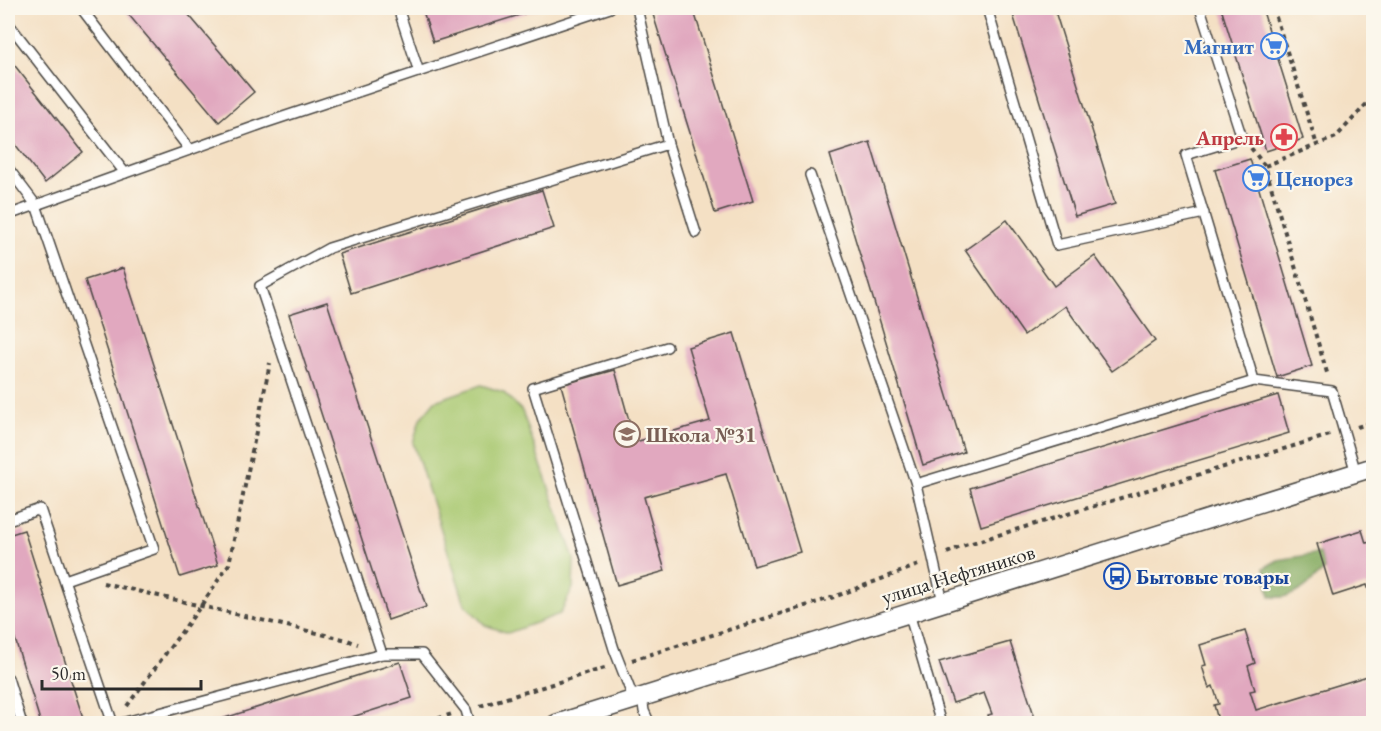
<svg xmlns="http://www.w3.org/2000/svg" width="1381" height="731" viewBox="0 0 1381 731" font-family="'EB Garamond',serif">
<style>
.green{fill:#a8c870;stroke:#6a7a4e;stroke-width:1.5}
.forest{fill:#86ac62;stroke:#586c46;stroke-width:1.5}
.building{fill:#e1a8bf}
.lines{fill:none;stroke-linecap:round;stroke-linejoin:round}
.service-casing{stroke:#494642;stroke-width:12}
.minor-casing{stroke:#494642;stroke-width:21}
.path{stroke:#494642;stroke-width:4;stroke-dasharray:4.5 4.5;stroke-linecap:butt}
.service{stroke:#fff;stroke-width:9}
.minor{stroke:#fff;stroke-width:18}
.labels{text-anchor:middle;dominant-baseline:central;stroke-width:4.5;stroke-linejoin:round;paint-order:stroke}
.shop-label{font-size:21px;font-weight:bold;fill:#366cbe;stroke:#fbf7ec;text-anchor:end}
.health-label{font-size:21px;font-weight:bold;fill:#be3a42;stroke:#fbf7ec;text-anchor:end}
.education-label{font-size:21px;font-weight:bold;fill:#785e54;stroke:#fbf7ec;text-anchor:start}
.street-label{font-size:21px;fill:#2b2b2b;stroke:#fbf7ec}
.transit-label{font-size:21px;font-weight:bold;fill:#164399;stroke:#fbf7ec;text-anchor:start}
</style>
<rect width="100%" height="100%" fill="#fbf7ec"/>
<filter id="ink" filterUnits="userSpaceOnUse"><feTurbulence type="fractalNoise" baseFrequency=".0167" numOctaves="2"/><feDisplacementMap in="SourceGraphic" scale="12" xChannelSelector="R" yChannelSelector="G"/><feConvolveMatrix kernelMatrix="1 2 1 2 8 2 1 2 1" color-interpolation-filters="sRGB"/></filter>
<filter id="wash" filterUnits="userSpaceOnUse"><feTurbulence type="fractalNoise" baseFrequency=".008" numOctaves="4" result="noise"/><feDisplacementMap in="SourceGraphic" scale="24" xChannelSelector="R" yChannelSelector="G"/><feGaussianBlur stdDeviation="1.35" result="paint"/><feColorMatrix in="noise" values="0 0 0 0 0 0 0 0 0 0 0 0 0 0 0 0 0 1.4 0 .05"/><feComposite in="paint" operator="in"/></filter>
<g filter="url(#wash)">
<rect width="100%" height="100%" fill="#f4e0c4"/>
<path class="green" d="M481 385 503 392 522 411 574 559 573 588 560 614 508 633 485 625 465 604 413 443 420 419 435 401Z"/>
<path class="forest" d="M1320 553 1325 569C1310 584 1292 602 1270 596L1264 568 1278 560Z"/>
<g id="blocks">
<g class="building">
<path d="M123 8H183L254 92 219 122Z"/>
<path d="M422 8H542L433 42Z"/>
<path d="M651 8H693L753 201 715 213Z"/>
<path d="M1011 8H1054L1115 204 1075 216Z"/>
<path d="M1221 8H1262L1303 139 1266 151Z"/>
<path d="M8 57 83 152 45 183 8 135Z"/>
<path d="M870 142 964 452 923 465 830 155Z"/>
<path d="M1250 159 1312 366 1277 377 1215 170Z"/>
<path d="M542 190 554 228 351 293 339 254Z"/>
<path d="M1007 220 1054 286 1095 256 1155 341 1112 371 1065 306 1024 335 965 250Z"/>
<path d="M123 268 218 565 180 577 85 280Z"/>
<path d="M327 302 426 607 388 620 289 314Z"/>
<path d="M734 333 800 552 754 566 726 474 644 497 665 571 617 585 561 385 615 370 635 442 710 421 688 347Z"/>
<path d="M1278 395 1289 433 981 526 970 488Z"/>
<path d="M24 530 74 690 85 724H41L8 616V535Z"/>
<path d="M1362 530 1366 543 1374 541V592L1370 593 1367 585 1333 596 1317 544Z"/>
<path d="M1245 631 1255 663 1248 666 1255 690 1250 691 1256 710 1374 674V720L1364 724H1219L1214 705 1219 704 1213 686 1209 688 1202 666 1206 665 1200 645Z"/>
<path d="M1010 642 1037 724H990L988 715 992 714 984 693 953 703 939 662Z"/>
<path d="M400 662 412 698 330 724H206Z"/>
</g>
</g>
</g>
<g filter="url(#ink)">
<use href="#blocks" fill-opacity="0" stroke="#494642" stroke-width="1.5"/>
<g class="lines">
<defs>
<g id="service">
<path d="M81 8 190 150"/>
<path d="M398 8 419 72"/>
<path d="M637 8 668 144"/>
<path d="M987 8 1057 245 1204 213"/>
<path d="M1200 8 1242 138 1186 155 1254 381 1332 391 1356 473"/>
<path d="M8 23 125 173"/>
<path d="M8 168 36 205 154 549 65 580"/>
<path d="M810 175 916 484"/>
<path d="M8 215 262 124 610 8"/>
<path d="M8 520 40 509 113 724"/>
<path d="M943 602 916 484 1254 381"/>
<path d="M909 613 941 724"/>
<path d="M382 654H422L466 710 470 724"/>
<path d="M8 678 22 724"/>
<path d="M642 697 644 711 650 724"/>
<path d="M634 700 614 649 533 388 667 347"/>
<path d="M118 724 382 654 260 286 329 248 668 144 696 233"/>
</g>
<path id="minor" d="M556 724 1374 467"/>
</defs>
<use href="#service" class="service-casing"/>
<use href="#minor" class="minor-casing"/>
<g class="path">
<path d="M1273 8 1317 145"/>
<path d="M1251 148 1265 166 1328 376"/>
<path d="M1265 166 1336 137 1374 96"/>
<path d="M1357 427 1374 422"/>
<path d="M947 553 965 545 1330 435"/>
<path d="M103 583 347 640 358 644"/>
<path d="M632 660 834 597 921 564"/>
<path d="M127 706 200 607 229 564 270 363"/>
<path d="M480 706 608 667"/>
<path d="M421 724 452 714"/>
</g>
<use href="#service" class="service"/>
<use href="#minor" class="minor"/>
</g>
</g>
<defs>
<symbol id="supermarket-ring" viewBox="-11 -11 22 22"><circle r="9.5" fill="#fbf7ec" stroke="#3f7fe0" stroke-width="1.5"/><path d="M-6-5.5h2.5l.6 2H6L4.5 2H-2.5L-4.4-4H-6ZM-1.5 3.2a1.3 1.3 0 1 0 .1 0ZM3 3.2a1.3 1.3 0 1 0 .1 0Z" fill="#3f7fe0"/></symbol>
<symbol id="pharmacy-ring" viewBox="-11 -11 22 22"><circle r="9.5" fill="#fbf7ec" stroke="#e0444e" stroke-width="1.5"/><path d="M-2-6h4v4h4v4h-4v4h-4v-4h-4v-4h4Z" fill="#e0444e"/></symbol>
<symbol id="school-ring" viewBox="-11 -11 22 22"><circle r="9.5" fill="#fbf7ec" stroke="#8d6e63" stroke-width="1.5"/><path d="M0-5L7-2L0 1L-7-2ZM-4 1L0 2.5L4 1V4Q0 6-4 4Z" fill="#8d6e63"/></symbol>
<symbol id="bus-ring" viewBox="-11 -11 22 22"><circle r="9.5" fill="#fbf7ec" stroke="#1a4fb4" stroke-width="1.5"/><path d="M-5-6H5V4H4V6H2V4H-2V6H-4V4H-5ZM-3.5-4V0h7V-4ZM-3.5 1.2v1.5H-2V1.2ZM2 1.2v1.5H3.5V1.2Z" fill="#1a4fb4"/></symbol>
</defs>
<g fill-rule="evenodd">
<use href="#supermarket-ring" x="1259" y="31" width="30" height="30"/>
<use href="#pharmacy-ring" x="1269" y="122" width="30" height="30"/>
<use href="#supermarket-ring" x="1241" y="163" width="30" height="30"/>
<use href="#school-ring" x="612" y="419" width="30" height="30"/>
<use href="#bus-ring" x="1102" y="561" width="30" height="30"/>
</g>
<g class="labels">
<g class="shop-label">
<text x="1254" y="46">Магнит</text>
<text x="1276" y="178" text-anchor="start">Ценорез</text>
</g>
<g class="health-label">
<text x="1264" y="137">Апрель</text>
</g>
<g class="education-label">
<text x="646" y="434">Школа №31</text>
</g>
<g class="street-label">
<text transform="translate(958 574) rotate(-17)">улица Нефтяников</text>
</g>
<g class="transit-label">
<text x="1136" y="576">Бытовые товары</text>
</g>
</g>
<rect width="1381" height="731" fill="none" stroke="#fbf7ec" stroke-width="30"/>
<path d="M42 680v9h159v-9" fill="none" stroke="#2b2b2b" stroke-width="3"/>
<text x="51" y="680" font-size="18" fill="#2b2b2b" stroke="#fbf7ec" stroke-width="4.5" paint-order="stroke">50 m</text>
</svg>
